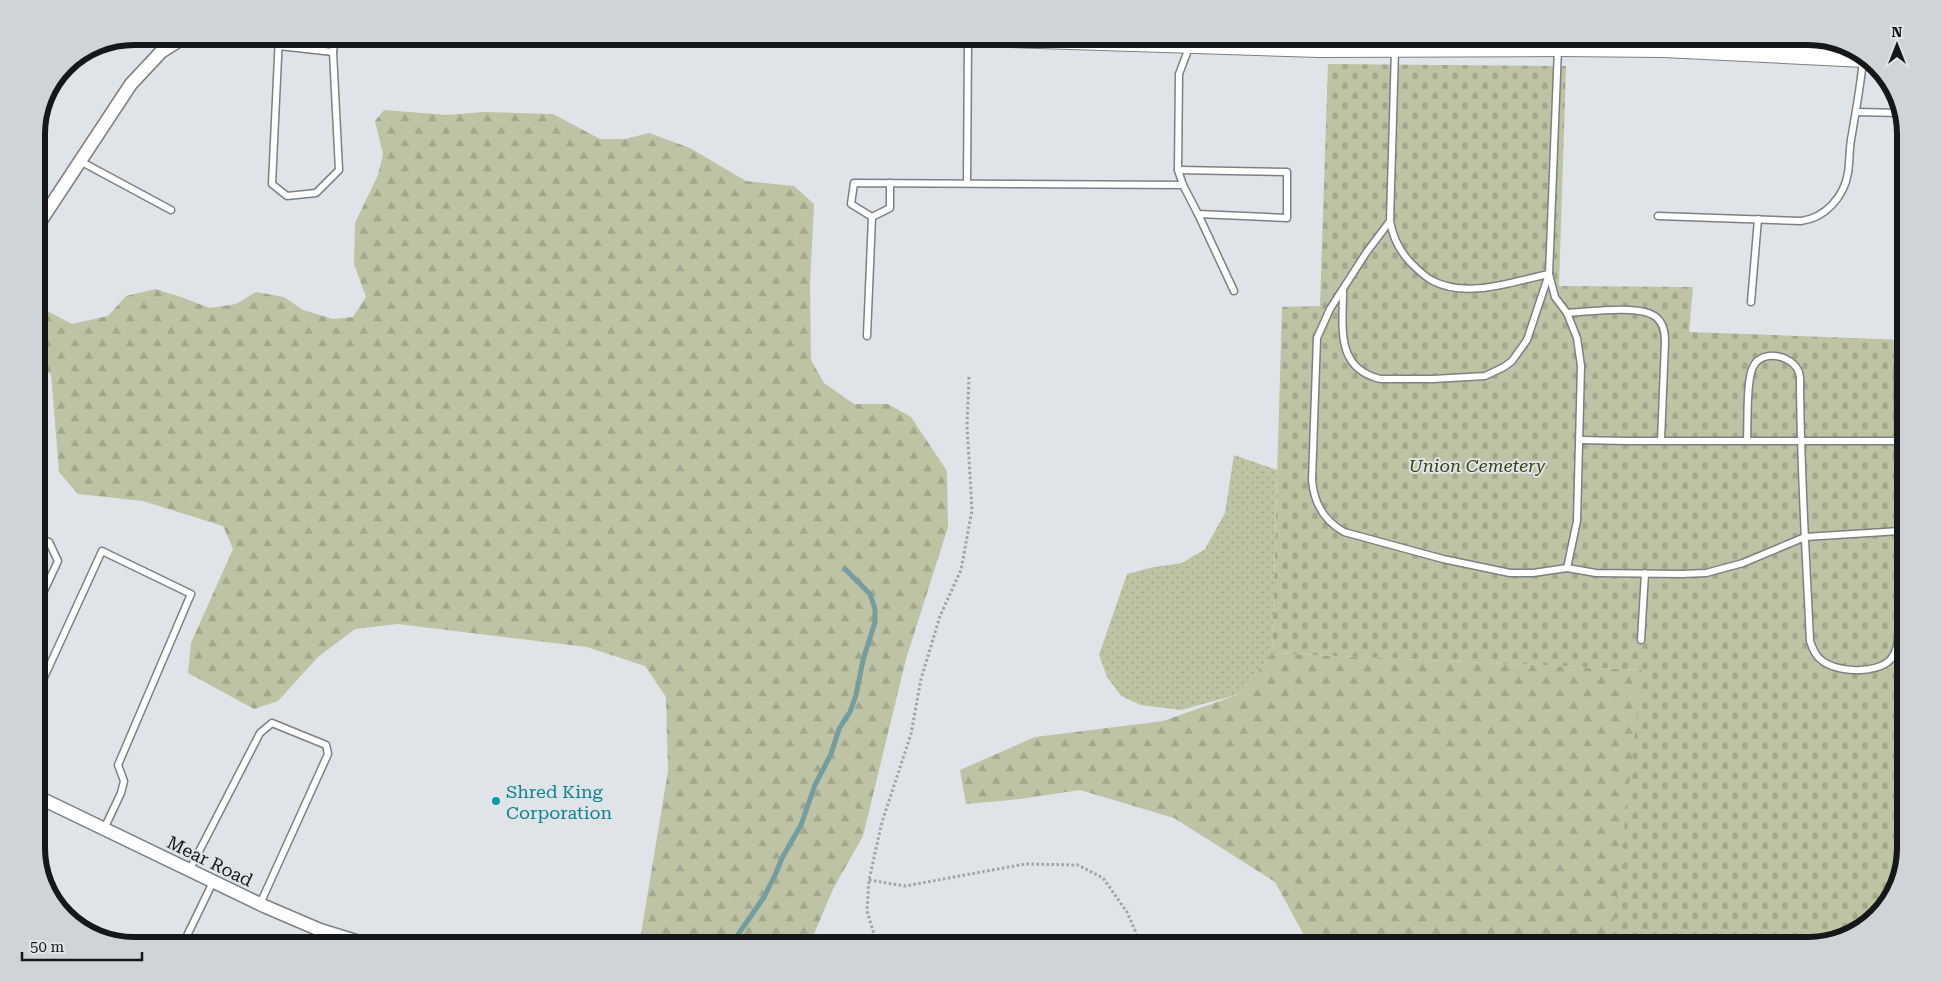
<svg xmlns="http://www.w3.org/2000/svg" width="1942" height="982" viewBox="0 0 1942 982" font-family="'Roboto Serif',serif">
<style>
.grass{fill:url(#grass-dots)}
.forest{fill:url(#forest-firs)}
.cemetery{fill:url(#cemetery-stones)}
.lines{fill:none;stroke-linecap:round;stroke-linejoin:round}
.stream{stroke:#739d9f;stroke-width:5}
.lane-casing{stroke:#7b8084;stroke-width:9}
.street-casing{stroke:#7b8084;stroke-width:15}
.secondary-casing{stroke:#7b8084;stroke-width:20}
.path{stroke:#9fa3a7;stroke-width:3;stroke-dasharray:2.5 2.5;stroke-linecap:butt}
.lane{stroke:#fff;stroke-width:6}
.street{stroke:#fff;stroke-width:12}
.secondary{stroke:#fff;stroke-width:18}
.culture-dot{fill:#0f9aa8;stroke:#dfe4e9;stroke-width:2}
.labels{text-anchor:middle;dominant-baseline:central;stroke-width:4;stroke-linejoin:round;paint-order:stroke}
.park-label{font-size:18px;font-style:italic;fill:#3b420b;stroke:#dfe4e9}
.culture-label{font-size:18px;fill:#0d838f;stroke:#dfe4e9;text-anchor:start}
.street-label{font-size:18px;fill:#151718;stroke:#dfe4e9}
.rim{fill:none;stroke:#151718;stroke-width:6}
</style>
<defs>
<pattern id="grass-dots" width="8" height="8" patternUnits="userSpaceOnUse" patternTransform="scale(1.25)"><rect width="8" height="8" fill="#bdc3a3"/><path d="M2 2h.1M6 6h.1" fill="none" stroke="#a2a78c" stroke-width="1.8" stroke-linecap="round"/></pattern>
<pattern id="forest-firs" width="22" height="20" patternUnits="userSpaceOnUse" patternTransform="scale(1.25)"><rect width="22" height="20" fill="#bdc3a3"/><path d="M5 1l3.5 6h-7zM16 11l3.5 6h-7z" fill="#a2a78c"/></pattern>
<pattern id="cemetery-stones" width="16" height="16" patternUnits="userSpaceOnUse" patternTransform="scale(1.25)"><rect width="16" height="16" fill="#bdc3a3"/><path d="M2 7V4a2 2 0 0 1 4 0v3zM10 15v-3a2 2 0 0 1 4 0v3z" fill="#a2a78c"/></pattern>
</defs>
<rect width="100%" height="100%" fill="#dfe4e9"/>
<path class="grass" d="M1234 455 1277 470 1272 653 1240 694 1181 710 1141 705 1121 696 1107 677 1099 655 1127 574 1154 567 1182 563 1205 549 1225 513Z"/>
<g class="forest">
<path d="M384 110 447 115 483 112 553 114 600 139H625L649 133 690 148 746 181 794 186 814 204 810 285 811 360 824 383 854 404H888L911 417 947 471 948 527 906 659 863 836 833 889 809 946H639L668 771 666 697 645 666 587 647 398 624 355 629 318 657 278 701 254 709 188 673 191 643 233 549 223 526 143 501 78 494 59 472 51 374 36 367V300L47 311 72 324 108 316 126 296 155 289 181 297 210 308 236 304 256 292 284 297 303 310 333 319 353 317 366 297 354 264 355 223 378 175 383 154 375 121Z"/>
<path d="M1272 653 1642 670 1906 848 1896 891 1862 929 1808 946H1310L1275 882 1174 818 1080 790 1020 799 966 804 960 770 1035 737 1163 721 1240 694Z"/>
</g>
<path class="cemetery" d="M1328 64 1566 66 1559 286 1693 287 1689 332 1906 340V848L1896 891 1862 929 1808 946H1611L1642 670 1272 653 1282 307 1320 306Z"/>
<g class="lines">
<path class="stream" d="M734 946 737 936 764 897 776 873 782 858 801 825 815 785 831 754 839 729 850 712 856 695 863 660 875 622V609L870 594 845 569"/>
<defs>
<g id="lane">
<path d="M279 36 272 184 287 196 316 193 339 170 333 52 335 36"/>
<path d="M279 46 333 52"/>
<path d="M1857 112 1901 113"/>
<path d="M80 161 171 210"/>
<path d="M1178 170 1287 172V218L1198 214 1183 185"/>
<path d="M967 183 968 38"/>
<path d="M1198 214 1234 291"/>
<path d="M1658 216 1801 221C1825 218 1844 197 1848 173 1850 160 1849 147 1852 134 1856 109 1861 84 1863 59"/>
<path d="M872 217 890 208V183"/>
<path d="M1390 221 1366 253 1330 309 1317 338 1312 480C1314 503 1323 520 1344 532L1443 559 1510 573H1533L1567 568 1577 521 1581 366 1577 338 1567 313 1555 297 1549 274C1514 281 1468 299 1433 281 1425 277 1419 271 1412 264 1400 252 1393 239 1390 221L1395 49"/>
<path d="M1343 291C1343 327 1335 368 1380 379H1433L1485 376 1504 367 1512 361 1527 340 1549 274 1558 48"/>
<path d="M1751 302 1758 219"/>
<path d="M1567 313C1588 312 1640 304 1656 317 1664 324 1665 333 1665 342L1661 440"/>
<path d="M867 336 872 217 851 204 854 183 1183 185 1178 170 1179 74 1190 45"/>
<path d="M1580 440 1625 441H1906"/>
<path d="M1747 440C1748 423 1746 380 1753 367 1762 347 1798 356 1800 377 1800 465 1806 553 1810 641 1812 647 1814 653 1819 658 1833 673 1877 675 1891 659 1898 651 1898 639 1899 629L1898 365 1902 357 1906 354"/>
<path d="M36 537 49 542 58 561 36 608"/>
<path d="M1567 568 1596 573 1682 574 1706 573 1743 563 1805 537 1900 531"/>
<path d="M1641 640 1645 573"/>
<path d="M36 695 102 551 191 594 118 765 124 781 121 793 104 829"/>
<path d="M189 871 260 733 272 723 326 745 328 754 260 904"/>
<path d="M182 946 213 882"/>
</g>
<g id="street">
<path d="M36 228 131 84 161 52 186 36"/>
<path d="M36 796 264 906 320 930 372 946"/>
</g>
<path id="secondary" d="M946 36 1320 48 1558 47 1664 48 1864 58"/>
</defs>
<use href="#lane" class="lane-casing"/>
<use href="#street" class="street-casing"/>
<use href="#secondary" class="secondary-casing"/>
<g class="path">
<path d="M869 880 905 886 1025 864 1078 865 1103 878 1127 912 1142 946"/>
<path d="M880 946 876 941 867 911 869 880 882 822 911 734 921 679 940 616 961 570 972 510 967 425 969 376"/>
</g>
<use href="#lane" class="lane"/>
<use href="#street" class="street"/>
<use href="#secondary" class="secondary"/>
</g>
<circle class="culture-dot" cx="496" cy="801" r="5"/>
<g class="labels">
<g class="park-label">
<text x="1477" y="465">Union Cemetery</text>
</g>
<g class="culture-label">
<text x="506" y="791">Shred King<tspan x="506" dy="21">Corporation</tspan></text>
</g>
<g class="street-label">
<text transform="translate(210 861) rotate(26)">Mear Road</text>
</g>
</g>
<path d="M0 0H1942V982H0ZM134 45H1808A89 89 0 0 1 1897 134V848A89 89 0 0 1 1808 937H134A89 89 0 0 1 45 848V134A89 89 0 0 1 134 45Z" fill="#cfd4d8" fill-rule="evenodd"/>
<path class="rim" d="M134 45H1808A89 89 0 0 1 1897 134V848A89 89 0 0 1 1808 937H134A89 89 0 0 1 45 848V134A89 89 0 0 1 134 45Z"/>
<g transform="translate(1897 45)" stroke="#dfe4e9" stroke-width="4" paint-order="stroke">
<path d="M0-4L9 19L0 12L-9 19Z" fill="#151718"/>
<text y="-8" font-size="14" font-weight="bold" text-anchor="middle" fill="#151718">N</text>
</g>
<path d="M22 952v8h120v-8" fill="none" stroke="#151718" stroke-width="2.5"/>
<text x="30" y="952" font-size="15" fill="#151718" stroke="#dfe4e9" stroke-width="4" paint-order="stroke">50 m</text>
</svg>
